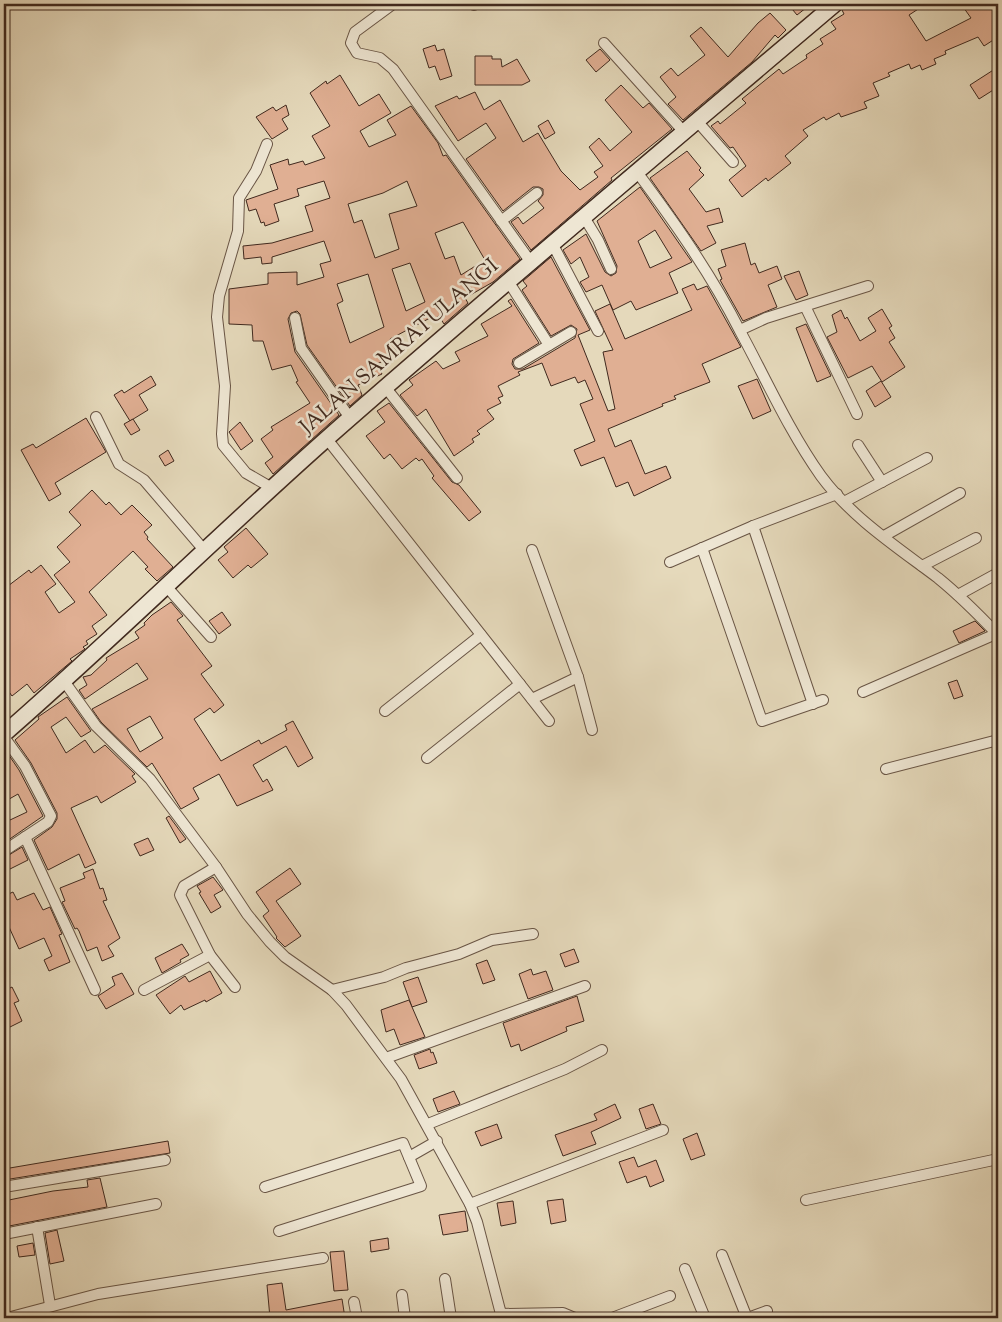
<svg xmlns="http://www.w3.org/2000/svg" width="1002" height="1322" viewBox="0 0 1002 1322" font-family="'Sorts Mill Goudy',serif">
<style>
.building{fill:#e0af93;stroke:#40291e;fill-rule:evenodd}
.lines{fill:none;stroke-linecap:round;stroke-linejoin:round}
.street-casing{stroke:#695545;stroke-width:12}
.secondary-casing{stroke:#40291e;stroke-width:18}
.street{stroke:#eee6d3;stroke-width:10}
.secondary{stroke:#eee6d3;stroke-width:15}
.labels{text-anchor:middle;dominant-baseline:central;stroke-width:5;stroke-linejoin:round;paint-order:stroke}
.street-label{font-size:21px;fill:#40291e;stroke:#eee6d3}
</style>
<rect width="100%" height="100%" fill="#e5d9bb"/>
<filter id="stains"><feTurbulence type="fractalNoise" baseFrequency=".004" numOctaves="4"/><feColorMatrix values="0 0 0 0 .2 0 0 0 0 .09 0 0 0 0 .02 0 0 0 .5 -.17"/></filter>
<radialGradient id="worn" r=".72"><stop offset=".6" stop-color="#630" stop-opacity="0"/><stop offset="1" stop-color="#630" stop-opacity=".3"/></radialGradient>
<g class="building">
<path d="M788 4H811L797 15Z"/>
<path d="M850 4H926L909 15 926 41 971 18 961 4H998V37L984 46 978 37 945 51 946 54 934 59 936 64 922 70 920 65 911 69 909 64 888 73 890 76 873 83 879 96 864 102 867 108 841 117 839 113 826 120 824 117 803 130 808 136 785 156 791 163 768 181 766 178 742 197 729 180 746 166 733 147 730 148 711 126 718 121 720 124 746 103 742 99 779 69 783 74 807 58 806 55 823 44 820 39 836 29 831 22 844 14 842 10Z"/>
<path d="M770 13 786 30 778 38 775 35 752 62 683 120 668 104 676 97 660 77 671 68 678 76 705 55 690 36 701 27 728 57 758 23Z"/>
<path d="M435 45 437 51 444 49 452 76 440 80 435 66 429 68 423 49Z"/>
<path d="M600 49 610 60 596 72 586 60Z"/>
<path d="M475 56H492V59H501L502 67 517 59 530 81 522 85H475Z"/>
<path d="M998 67V87L979 99 970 85Z"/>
<path d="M340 75 359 106 379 94 391 113 360 131 369 147 396 135 387 120 411 106 438 143 443 156 446 155 520 259 493 282 465 298 468 303 444 324 439 316 431 321 430 318 390 339 398 354 377 364 382 374 358 385 362 395 350 406 307 345 300 314 297 311 291 313 288 319 295 352 339 415 273 474 265 463 273 457 261 439 273 430 271 427 310 403 296 382 298 381 291 365 272 370 263 341H253L252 325 229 324V289L268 284V273L297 272V285L324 277 320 264 331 261 324 241 272 257V263L262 264 261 257 244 259 243 246 272 243 313 231 305 206 330 198 324 181 297 189 299 196 274 204 279 221 265 226 264 222 261 223 256 209 249 211 246 200 278 189 270 165 288 159 289 165 303 161 305 165 325 158 312 136 330 126 310 93 326 81 327 84ZM407 181 417 206 389 214 399 249 375 258 362 220 354 223 348 204 383 193ZM463 222 485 260 461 275 454 256 445 259 435 233ZM410 263 425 302 406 311 392 269ZM368 274 384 327 350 343 337 304 343 301 337 284Z"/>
<path d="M621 85 643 108 649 103 672 129 611 178 612 180 531 250 511 222 518 217 523 224 544 208 538 201 543 195V189L539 187H533L503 211 466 159 496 138 486 123 458 141 435 106 457 96 459 99 475 92 484 110 500 100 523 142 538 133 561 171 580 190 598 177 594 172 603 166 589 147 599 138 610 151 632 132 605 100Z"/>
<path d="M286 105 289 115 282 119 288 129 272 139 256 117 273 107 276 111Z"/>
<path d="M548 120 555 133 545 139 538 126Z"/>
<path d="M687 151 701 168 699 170 704 175 689 189 706 212 719 208 723 222 707 226 716 243 701 251 650 178Z"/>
<path d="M640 187 692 262 669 273 678 293 636 310 631 301 613 310 602 285 586 292 580 282 589 277 580 257 571 264 563 250 586 234 605 272 611 276 616 273 617 266 597 221ZM655 230 672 258 650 268 638 241Z"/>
<path d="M745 243 751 265 755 263 759 273 777 266 782 279 768 285 777 307 743 321 720 280 722 279 718 269 726 266 721 250Z"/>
<path d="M551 257 590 330 578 335 608 411 615 409 603 352 613 350 595 311 610 304 625 339 692 310 682 289 694 284 697 290 707 286 741 347 702 364 710 382 674 396 676 399 662 404 663 406 608 429 615 447 631 440 645 474 666 466 671 478 634 496 628 482 616 487 604 457 581 466 574 450 595 441 580 404 593 399 585 380 578 383 575 377 551 386 542 363 518 372 520 375 498 386 503 396 498 398 501 403 487 410 494 419 477 431 480 434 472 439 474 442 454 456 426 409 417 416 400 395 413 385 409 380 436 361 443 369 460 361 455 352 488 336 481 324 512 306 508 301 511 299 539 343 513 359 512 364 515 369H523L575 338 577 329 571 325 551 336 522 290 527 286 523 281Z"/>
<path d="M799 271 808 295 796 300 784 276Z"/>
<path d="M882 309 892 326 889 328 895 338 889 342 905 367 882 382 872 366 848 378 827 337 837 332 832 315 841 310 845 319 847 317 860 341 876 331 868 318Z"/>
<path d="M806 324 831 376 817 382 796 328Z"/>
<path d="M151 376 156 385 139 395 148 410 130 421 114 395 122 390 124 393Z"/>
<path d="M757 379 771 411 753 419 738 386Z"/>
<path d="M881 381 891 397 875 407 866 391Z"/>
<path d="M389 403 452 482 459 485 481 512 469 521 432 478 434 476 422 459 419 461 416 458 402 469 390 454 384 459 366 436 385 422 377 411Z"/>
<path d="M86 418 106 452 55 483 61 494 49 501 21 450 33 444 36 448Z"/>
<path d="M133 419 140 430 131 435 124 424Z"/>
<path d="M240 422 253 441 241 450 229 432Z"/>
<path d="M168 450 174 461 165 466 159 456Z"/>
<path d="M92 490 106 505 109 502 121 515 132 505 152 525 144 532 148 537 147 539 173 567 157 581 145 569 148 567 133 551 89 592 107 615 92 626 97 634 86 641 88 644 83 647 85 649 70 659 72 661 34 693 27 684 12 696 4 685V589L29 570 31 573 41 565 56 584 45 592 59 613 75 602 54 575 70 562 57 547 81 525 69 512Z"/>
<path d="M246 528 268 554 251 568 248 565 233 578 218 560 228 552 224 547Z"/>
<path d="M171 602 183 616 177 620 212 666 201 674 224 705 214 713 210 708 194 719 221 761 259 740 261 744 287 730 285 725 293 721 313 758 298 767 286 746 253 765 263 782 267 779 273 790 237 806 219 774 193 788 199 799 181 809 152 763 147 767 101 722 92 709 148 679 137 663 85 699 79 690 87 685 83 677 91 675 107 660 106 658 139 638 135 632 145 625 144 623 152 615ZM150 716 163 738 140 752 127 729Z"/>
<path d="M222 612 231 625 219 634 209 621Z"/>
<path d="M975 621 985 631 959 643 953 631Z"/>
<path d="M957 680 963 696 954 699 948 683Z"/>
<path d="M67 697 91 731 81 737 66 717 51 727 66 753 85 740 94 753 105 745 135 774 132 776 136 782 101 803 97 796 71 808 96 863 85 868 79 854 48 870 34 840 52 827 57 819V813L31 763 15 740 39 719 38 717Z"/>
<path d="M4 748 19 770 43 816 4 843V807L10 820 27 812 18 794 4 802Z"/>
<path d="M169 816 186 839 180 843 166 818Z"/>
<path d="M148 838 154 850 140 856 134 844Z"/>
<path d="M22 847 28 860 4 872V858Z"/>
<path d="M290 868 301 884 276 901 301 936 285 947 276 938 277 937 263 916 269 911 256 892Z"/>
<path d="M93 869 100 889 103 888 107 900 103 901 120 938 108 946 114 956 102 961 97 947 87 951 79 931 77 928 75 929 62 902 65 901 60 888 85 878 83 873Z"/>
<path d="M213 877 223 890 214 895 221 907 211 913 199 893 201 892 197 886Z"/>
<path d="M13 892 17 900 34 893 43 910 50 907 62 934 59 935 70 962 49 971 44 960 52 956 44 938 19 949 4 916V896Z"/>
<path d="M182 944 189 955 180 960 181 962 162 973 155 958Z"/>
<path d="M574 949 579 962 565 967 560 954Z"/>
<path d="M487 960 495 980 483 984 476 964Z"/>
<path d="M531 969 533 975 546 971 553 990 528 999 519 974Z"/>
<path d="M210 971 222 993 206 1002 205 1000 184 1010 181 1005 170 1014 156 995 185 976 189 982Z"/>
<path d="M122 973 134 994 106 1009 98 996 115 985 112 977Z"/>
<path d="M418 977 427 1002 412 1007 403 982Z"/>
<path d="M4 980 8 989 12 987 19 1001 14 1003 22 1021 4 1030Z"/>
<path d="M577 996 584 1021 566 1027 567 1031 530 1047 521 1051 519 1044 511 1047 503 1023Z"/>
<path d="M409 1000 425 1037 400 1045 394 1029 386 1032 381 1010Z"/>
<path d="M430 1049 431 1053 433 1052 437 1063 419 1069 414 1055Z"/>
<path d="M454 1091 460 1104 438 1112 433 1099Z"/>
<path d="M615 1104 621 1118 591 1132 596 1144 563 1156 555 1135 597 1120 594 1114Z"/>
<path d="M653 1104 661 1124 646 1129 639 1109Z"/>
<path d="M497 1124 502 1138 481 1146 475 1132Z"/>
<path d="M697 1133 705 1155 691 1160 683 1139Z"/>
<path d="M168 1141 170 1153 4 1180V1169Z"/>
<path d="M634 1157 638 1167 656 1160 664 1181 650 1187 646 1176 627 1183 619 1162Z"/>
<path d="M100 1178 107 1207 4 1227V1201L53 1191 88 1187 87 1180Z"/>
<path d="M563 1199 566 1221 551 1224 547 1201Z"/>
<path d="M513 1201 516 1223 501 1226 497 1203Z"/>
<path d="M465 1211 468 1231 443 1235 439 1215Z"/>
<path d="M57 1230 64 1261 50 1264 45 1233Z"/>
<path d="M388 1238 389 1249 371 1252 370 1241Z"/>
<path d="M33 1243 35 1255 19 1257 17 1246Z"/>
<path d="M344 1251 348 1290 334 1291 330 1252Z"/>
<path d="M282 1283 286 1310 342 1299 345 1318H270L267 1285Z"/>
</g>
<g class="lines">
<defs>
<g id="street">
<path d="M393 4 355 32 351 43 357 53 380 58 393 69 530 261"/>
<path d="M473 4 474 5"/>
<path d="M604 43 684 132"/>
<path d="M697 121 733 162"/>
<path d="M267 144 256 171 239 198 238 231 219 296 217 317 225 386 222 434 223 445 246 473 272 488"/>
<path d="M637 172C675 223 711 274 740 331 766 379 789 431 821 476 852 518 897 547 938 578 959 595 979 615 998 635"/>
<path d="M584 217 598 240 611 269"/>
<path d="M501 221 537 193"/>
<path d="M552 243 598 331"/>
<path d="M508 281 549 345"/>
<path d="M805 306 857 414"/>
<path d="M295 318 301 348 350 418"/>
<path d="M740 330 766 318 868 286"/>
<path d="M519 363 571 332"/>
<path d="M386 388 457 478"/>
<path d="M96 417 119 464 144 480 204 550"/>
<path d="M327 439 549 721"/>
<path d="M858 445 882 482"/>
<path d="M844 502 927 458"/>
<path d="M753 526 813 704"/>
<path d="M884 536 960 493"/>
<path d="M702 548 762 721 823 700"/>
<path d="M532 550 578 677 592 730"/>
<path d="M670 562 753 526 837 494"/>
<path d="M922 566 976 538"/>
<path d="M166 586 211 637"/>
<path d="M958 595 998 573"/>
<path d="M64 681 96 726 150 779 216 867 247 914 270 942 285 957 332 990 346 1005 401 1079 470 1204 477 1222 501 1314 563 1313 575 1318"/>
<path d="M863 692 998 633"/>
<path d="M532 699 578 677"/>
<path d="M385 711 481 635"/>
<path d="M4 737 25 766 51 816 48 822 4 851"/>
<path d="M427 758 520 684"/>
<path d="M886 769 998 740"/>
<path d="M25 837 95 990"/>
<path d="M216 867 184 886 180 895 210 955 235 987"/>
<path d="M144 990 210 955"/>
<path d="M332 990 384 977 406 968 459 954 492 940 533 934"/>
<path d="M386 1058 585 986"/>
<path d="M428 1124 565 1069 602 1050"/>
<path d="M409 1157 437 1141"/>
<path d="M4 1187 165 1160"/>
<path d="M265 1187 403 1143 421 1186 279 1231"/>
<path d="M806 1200 998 1159"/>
<path d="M470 1204 663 1130"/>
<path d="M37 1227 50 1305"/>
<path d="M4 1234 156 1204"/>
<path d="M722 1255 747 1318"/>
<path d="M685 1269 705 1318"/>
<path d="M445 1279 451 1318"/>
<path d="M402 1295 405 1318"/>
<path d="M354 1302 357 1318"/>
<path d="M7 1318 98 1294 323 1258"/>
<path d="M612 1318 670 1296"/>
<path d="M748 1318 767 1311"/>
</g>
<path id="secondary" d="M4 734C113 639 216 537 324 441 492 293 664 149 835 4"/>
</defs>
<use href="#street" class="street-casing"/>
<use href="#secondary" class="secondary-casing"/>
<use href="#street" class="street"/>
<use href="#secondary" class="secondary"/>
</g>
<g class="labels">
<g class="street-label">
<text transform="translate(400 347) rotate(-41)">JALAN SAMRATULANGI</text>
</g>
</g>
<rect width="1002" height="1322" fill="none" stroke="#e5d9bb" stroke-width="20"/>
<rect x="5" y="5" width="992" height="1312" fill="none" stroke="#40291e" stroke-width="2.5"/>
<rect x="10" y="10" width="982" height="1302" fill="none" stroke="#40291e"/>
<rect width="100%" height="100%" filter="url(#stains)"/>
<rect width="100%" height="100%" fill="url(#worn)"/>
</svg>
